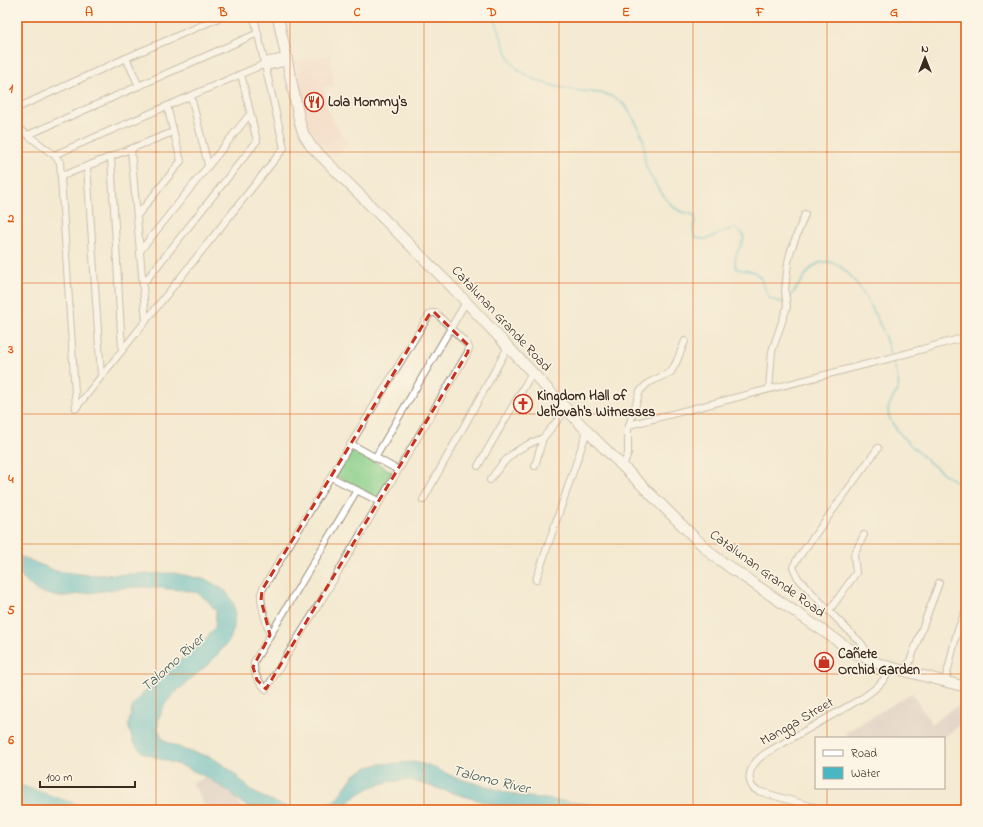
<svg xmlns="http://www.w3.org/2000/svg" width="983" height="827" viewBox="0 0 983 827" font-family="'Indie Flower',sans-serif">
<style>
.built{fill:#f5d2c2}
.industrial{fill:#d1bfbd}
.green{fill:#87cd87;stroke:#617c52}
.water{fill:#49b7c3;stroke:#427070}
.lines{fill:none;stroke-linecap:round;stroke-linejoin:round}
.stream{stroke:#49b7c3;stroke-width:2}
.minor-casing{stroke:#988a78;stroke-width:8}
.primary-casing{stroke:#988a78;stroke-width:12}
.minor{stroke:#fff;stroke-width:6}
.primary{stroke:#fff;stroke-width:10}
.marked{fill:none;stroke:#c8321e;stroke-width:3;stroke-dasharray:8 5;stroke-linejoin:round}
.grid{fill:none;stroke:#df570d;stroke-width:1;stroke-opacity:0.55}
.labels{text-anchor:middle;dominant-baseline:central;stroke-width:3;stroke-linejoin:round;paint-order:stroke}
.poi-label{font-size:14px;font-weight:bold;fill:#3b2a1e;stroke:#fcf5e5;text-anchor:start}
.street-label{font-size:14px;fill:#3b2a1e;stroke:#fcf5e5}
.water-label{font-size:15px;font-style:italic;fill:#405b58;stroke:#fcf5e5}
.neatline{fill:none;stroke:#df570d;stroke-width:1.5}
.grid-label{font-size:13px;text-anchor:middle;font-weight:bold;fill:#df570d}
</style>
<rect width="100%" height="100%" fill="#fcf5e5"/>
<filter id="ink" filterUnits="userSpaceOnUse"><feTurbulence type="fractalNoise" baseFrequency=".025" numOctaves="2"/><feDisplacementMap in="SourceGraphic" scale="8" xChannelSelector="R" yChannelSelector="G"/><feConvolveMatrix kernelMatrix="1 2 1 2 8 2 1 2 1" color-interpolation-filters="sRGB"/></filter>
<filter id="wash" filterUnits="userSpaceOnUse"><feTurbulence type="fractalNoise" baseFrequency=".012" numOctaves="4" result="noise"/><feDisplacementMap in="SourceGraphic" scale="16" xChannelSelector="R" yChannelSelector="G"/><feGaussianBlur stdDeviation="0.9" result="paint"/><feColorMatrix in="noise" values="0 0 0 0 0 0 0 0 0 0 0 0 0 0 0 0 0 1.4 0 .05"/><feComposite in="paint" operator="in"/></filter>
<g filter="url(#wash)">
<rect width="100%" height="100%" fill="#f4ead1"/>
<path class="built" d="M330 55 335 86 324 87 328 112 349 144 333 156 321 144 308 125 295 61Z"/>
<g class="industrial">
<path d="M912 693 932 724 966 699V721L942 738H848L845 733Z"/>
<path d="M206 777 231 793 237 800 242 810H206L193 783Z"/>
</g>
<path class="green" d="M351 449 393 472 378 498 336 476Z"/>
<g class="water">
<path d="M17 555 56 571 88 575 174 573 207 580 226 591 233 602 235 611 234 627 230 640 212 661 174 694 165 704 159 718 158 728 162 738 167 742 185 750 211 757 228 768 255 793 279 804 298 809 312 808 329 804 336 799 354 775 368 767 379 764 415 762 431 766 454 777 467 781 520 796 598 805 615 810H511L409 780 388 782 371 787 360 793 347 804 342 810H253L237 800 231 793 206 777 185 767 143 753 133 742 128 725 133 705 152 683 204 641 215 627 216 611 208 601 198 593 182 590 145 587 125 588 59 597 38 592 17 574Z"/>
<path d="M17 784 95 810H17Z"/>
</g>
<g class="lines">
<g class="stream">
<path d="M494 17C501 32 504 55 516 67 528 81 562 89 581 91 599 93 612 92 625 106 632 114 643 134 644 144 645 150 644 156 645 163 649 176 666 203 678 210 682 213 687 213 692 214L695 217V222L693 229 694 236C710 250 737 211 744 238 740 250 731 256 737 269L754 272 760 277 769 298 779 302 784 301"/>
<path d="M789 298C798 289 806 270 817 264 846 249 874 312 883 331"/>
<path d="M884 334 891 356"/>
<path d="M893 361C895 369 900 380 898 388 896 396 889 401 888 411 888 430 936 469 952 479 956 482 961 483 966 485"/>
</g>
</g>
</g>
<g filter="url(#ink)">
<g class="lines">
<defs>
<g id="minor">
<path d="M126 58 139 86"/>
<path d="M263 66 266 67 287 62"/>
<path d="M191 96 208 165"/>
<path d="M17 108 126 58 221 17"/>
<path d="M17 127 54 155 60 162 76 408"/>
<path d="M28 135 258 33"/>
<path d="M131 149 146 321"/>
<path d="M54 155 262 65 264 61 286 57"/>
<path d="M111 157 122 350"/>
<path d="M87 166 101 376"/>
<path d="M62 176 173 132"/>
<path d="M137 216 181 161 167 106"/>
<path d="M140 251 250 114"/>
<path d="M143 284 257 141 241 74"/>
<path d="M769 389 772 351 787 307 785 291 788 262 791 250 805 214"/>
<path d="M76 408 284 148 254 17"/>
<path d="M629 425 887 359 966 337"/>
<path d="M351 444 398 470"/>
<path d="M375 458 466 302"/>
<path d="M478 466 532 373"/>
<path d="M535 466 543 438 567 409"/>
<path d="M623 466 628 454V429L640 391 648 383 671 372 676 363 685 341"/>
<path d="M331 477 380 502"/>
<path d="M490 480C506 457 516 448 543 438"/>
<path d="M423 500 508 347"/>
<path d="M536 580 587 431"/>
<path d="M829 611 856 573 854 555 864 535"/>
<path d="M270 635C267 623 258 601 262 590L429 315 431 313H436L468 345 469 348 468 352 324 596 266 689C258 682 253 673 254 662L357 490"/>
<path d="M866 659V651L862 644 829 611 798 578 793 567 796 561 878 448"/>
<path d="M906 672 939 583"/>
<path d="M945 682 957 632 966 609"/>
<path d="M824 810 758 791 753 788C744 774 754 761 766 753L864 697C875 689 886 681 890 668"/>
</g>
<path id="primary" d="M278 17 300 123 304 135 311 146 453 288 587 431 695 538 713 555 728 566 857 654 882 665 966 687"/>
</defs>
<use href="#minor" class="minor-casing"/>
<use href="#primary" class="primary-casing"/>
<use href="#minor" class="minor"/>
<use href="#primary" class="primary"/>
</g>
</g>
<path d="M0 0H983V827H0ZM434 312 468 345V352L266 689 257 680 253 667 270 635 261 600 262 590 429 315Z" fill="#f4ead1" fill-opacity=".55" fill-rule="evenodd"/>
<path class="marked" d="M434 312 468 345V352L266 689 257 680 253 667 270 635 261 600 262 590 429 315Z"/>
<path class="grid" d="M156 17V810M290 17V810M424 17V810M559 17V810M693 17V810M827 17V738M17 152H966M17 283H966M17 414H966M17 544H966M17 674H966M827 788V810"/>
<defs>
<symbol id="restaurant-ring" viewBox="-11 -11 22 22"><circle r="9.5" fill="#fcf5e5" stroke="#c8321e" stroke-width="1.5"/><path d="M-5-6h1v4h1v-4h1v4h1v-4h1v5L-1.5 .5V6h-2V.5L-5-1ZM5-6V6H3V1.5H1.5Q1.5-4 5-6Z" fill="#c8321e"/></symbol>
<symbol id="church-ring" viewBox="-11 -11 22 22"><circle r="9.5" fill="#fcf5e5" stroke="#c8321e" stroke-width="1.5"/><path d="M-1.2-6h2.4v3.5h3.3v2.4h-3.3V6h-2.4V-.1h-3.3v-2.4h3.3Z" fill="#c8321e"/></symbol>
<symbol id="shop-ring" viewBox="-11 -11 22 22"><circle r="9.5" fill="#fcf5e5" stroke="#c8321e" stroke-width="1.5"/><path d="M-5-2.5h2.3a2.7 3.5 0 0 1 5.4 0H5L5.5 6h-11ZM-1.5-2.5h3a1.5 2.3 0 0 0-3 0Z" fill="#c8321e"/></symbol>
</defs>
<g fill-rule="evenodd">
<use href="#restaurant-ring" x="303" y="91" width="22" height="22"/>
<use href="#church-ring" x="512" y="393" width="22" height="22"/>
<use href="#shop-ring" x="813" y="651" width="22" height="22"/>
</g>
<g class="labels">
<g class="poi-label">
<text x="328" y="102">Lola Mommy's</text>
<text x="537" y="396">Kingdom Hall of<tspan x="537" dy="16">Jehovah's Witnesses</tspan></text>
<text x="838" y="654">Cañete<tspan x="838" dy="16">Orchid Garden</tspan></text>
</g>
<g class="street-label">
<text transform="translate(501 319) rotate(47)">Catalunan Grande Road</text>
<text transform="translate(767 574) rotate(36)">Catalunan Grande Road</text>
<text transform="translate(797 722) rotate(-30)">Mangga Street</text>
</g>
<g class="water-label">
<text transform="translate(173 663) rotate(-42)">Talomo River</text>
<text transform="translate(491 780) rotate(14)">Talomo River</text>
</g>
</g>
<rect width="983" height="827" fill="none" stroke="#fcf5e5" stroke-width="44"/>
<rect x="815" y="737" width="130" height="52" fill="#fcf5e5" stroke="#afa495"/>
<rect x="823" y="750" width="20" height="6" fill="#ffffff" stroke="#afa495"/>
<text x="851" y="757" font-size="12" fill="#3b2a1e">Road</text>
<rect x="823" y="767" width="20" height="12" fill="#49b7c3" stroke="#afa495"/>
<text x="851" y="777" font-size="12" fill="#3b2a1e">Water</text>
<g transform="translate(925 58)" stroke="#fcf5e5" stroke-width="3" paint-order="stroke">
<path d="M0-3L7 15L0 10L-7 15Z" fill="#3b2a1e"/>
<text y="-6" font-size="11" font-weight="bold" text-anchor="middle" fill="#3b2a1e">N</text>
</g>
<path d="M40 781v6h95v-6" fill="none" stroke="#3b2a1e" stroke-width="2"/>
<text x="46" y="781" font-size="12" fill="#3b2a1e" stroke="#fcf5e5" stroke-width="3" paint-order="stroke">100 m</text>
<rect x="22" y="22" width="939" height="783" class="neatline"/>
<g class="grid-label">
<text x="89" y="16">A</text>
<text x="223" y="16">B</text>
<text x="357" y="16">C</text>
<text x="492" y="16">D</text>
<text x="626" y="16">E</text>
<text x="760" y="16">F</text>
<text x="894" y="16">G</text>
<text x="11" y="92">1</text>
<text x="11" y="222">2</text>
<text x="11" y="353">3</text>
<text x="11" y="483">4</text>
<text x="11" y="614">5</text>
<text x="11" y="744">6</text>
</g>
</svg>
